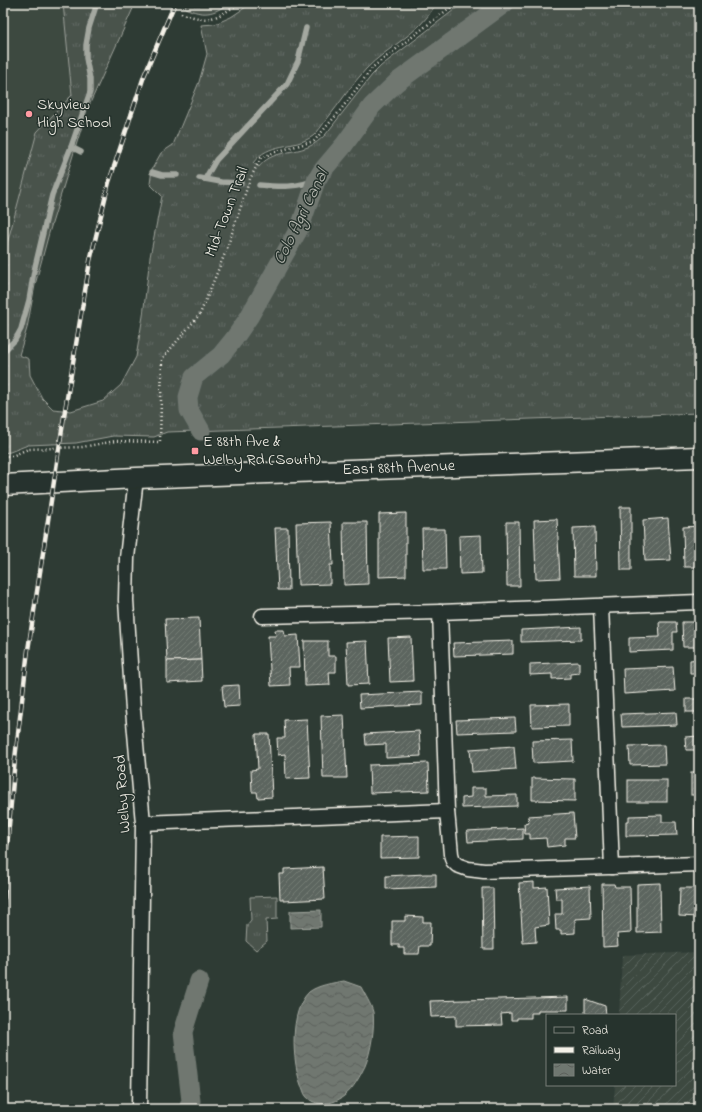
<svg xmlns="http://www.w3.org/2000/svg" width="702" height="1112" viewBox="0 0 702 1112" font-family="'Indie Flower',sans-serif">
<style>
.built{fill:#3c4841}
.industrial{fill:url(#industrial-furrows)}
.grass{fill:url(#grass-tufts);stroke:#9ea29a}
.water{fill:url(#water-waves);stroke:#a4a8a0}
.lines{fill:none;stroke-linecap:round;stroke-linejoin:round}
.stream{stroke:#a4a8a0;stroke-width:5.5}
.canal{stroke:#6f7770;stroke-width:19}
.building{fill:url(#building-hatch);stroke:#f4f1e8}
.minor-casing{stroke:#f4f1e8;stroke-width:17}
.secondary-casing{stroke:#f4f1e8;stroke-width:23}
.path{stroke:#f4f1e8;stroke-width:2.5;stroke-dasharray:1 3;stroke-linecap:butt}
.minor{stroke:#26332d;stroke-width:14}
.secondary{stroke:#26332d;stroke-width:20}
.rail-casing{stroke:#f4f1e8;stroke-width:4.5}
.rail{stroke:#26332d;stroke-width:3;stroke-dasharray:9;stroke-linecap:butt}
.poi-dot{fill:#ff9aa2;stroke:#26332d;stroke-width:1.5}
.labels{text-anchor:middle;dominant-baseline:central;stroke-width:3;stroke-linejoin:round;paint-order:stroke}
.poi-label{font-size:16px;fill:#f4f1e8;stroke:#26332d;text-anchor:start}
.street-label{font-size:16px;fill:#f4f1e8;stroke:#26332d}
.water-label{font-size:17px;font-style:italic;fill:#b8bab2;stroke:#26332d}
</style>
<defs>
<pattern id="industrial-furrows" width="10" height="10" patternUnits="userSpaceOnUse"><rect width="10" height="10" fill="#3c4841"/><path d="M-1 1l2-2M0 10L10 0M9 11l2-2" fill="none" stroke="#59635c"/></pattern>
<pattern id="grass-tufts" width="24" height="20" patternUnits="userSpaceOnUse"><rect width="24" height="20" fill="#48524c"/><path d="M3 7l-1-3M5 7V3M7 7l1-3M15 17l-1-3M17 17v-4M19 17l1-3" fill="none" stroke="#636b66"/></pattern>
<pattern id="water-waves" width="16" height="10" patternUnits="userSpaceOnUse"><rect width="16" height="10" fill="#6f7770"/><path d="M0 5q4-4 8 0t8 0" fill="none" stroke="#5c605b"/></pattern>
<pattern id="building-hatch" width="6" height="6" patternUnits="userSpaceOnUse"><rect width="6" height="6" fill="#5c655e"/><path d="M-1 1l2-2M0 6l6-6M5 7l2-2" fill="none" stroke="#747c75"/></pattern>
</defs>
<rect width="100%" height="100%" fill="#2e3b34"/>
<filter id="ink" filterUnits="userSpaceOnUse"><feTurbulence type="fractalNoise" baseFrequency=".025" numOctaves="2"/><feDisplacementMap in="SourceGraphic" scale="8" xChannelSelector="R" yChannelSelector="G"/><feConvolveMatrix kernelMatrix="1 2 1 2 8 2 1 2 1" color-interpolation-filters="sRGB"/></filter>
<g filter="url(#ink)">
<path class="built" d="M3 3H63L72 95 37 132 3 259Z"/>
<path class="industrial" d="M699 952V1109H613L615 1085H675V1015H619L622 955Z"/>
<g class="grass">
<path d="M63 3H141L140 6 135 4 87 110 49 233 35 285 27 328 19 355 29 359 30 375 42 398 53 409 71 411 103 401 121 385 136 357 143 316 150 257 162 196 150 184 152 169 161 153 173 145 199 82 207 54 201 25 215 24 231 17 252 3H432L434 7C419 34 387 47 366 69 352 84 340 103 327 119 322 125 318 132 313 136 293 150 269 141 253 163L259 167C271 151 290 154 308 147 315 144 320 140 326 134L372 75 381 66 463 3H699V413L167 432 154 437 113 436 76 443 28 445 10 452 3 453V259L37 132 72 95Z"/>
<path d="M187 3H229C213 15 203 16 185 8Z"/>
<path d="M277 896V919L266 920 267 941 256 950 246 941 247 925 251 920 250 897Z"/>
</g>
<g class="water">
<path d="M321 910V927L290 928V911Z"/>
<path d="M344 981 361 987C365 995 371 1004 373 1012 375 1027 371 1052 365 1066 360 1076 354 1088 344 1096 334 1104 315 1108 306 1096 304 1094 303 1088 301 1085 292 1061 289 1011 309 992 318 985 333 983 344 981Z"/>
</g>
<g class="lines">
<g class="stream">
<path d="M81 152 71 147 90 92V79L86 58V45L89 28 97 3"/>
<path d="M152 172 162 175H177"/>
<path d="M199 178 221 182 241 183"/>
<path d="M205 179 216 160 287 84 298 61 306 28"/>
<path d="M259 185C280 187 298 188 317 179"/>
<path d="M3 352 15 340 21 329 29 300 34 271 52 195 71 147"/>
</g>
<g class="canal">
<path d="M201 431 189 410 188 397 194 377 221 355 234 339 249 317 300 227 316 181 322 171 344 145 372 106 397 82 505 3"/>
<path d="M188 1109 191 1101 183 1032 199 981"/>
</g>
</g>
<g class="building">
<path d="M620 507H631V570H621Z"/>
<path d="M406 513V576L379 577V514Z"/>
<path d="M668 518 671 560 645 561 643 520Z"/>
<path d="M557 519 560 578 536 579 534 520Z"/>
<path d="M331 522 333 565H330V584L298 585 296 523Z"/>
<path d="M343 522H367L368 584 344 585Z"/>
<path d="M506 522H519L520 586H507Z"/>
<path d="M699 526V567H684L683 527Z"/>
<path d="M595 527 596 576H574L573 528Z"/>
<path d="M275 528H288L289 590H278Z"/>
<path d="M422 529H445L446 569H423Z"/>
<path d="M481 535 482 573 460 574 459 536Z"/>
<path d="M199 618 201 660 167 661 165 619Z"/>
<path d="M659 622H676L677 632H673V650L629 652V638L660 637Z"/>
<path d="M682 622H699V647H683Z"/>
<path d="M581 627V640L521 642V630Z"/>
<path d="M275 630H284L285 636 298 635 300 667H289L290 685 271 686 268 636H276Z"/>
<path d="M411 637 413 681 390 682 388 638Z"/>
<path d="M304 641H328V656H336V672H329L330 685 305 686Z"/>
<path d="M367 641 369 684 348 685 346 642Z"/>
<path d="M513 641V654L454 656 453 643Z"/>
<path d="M699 659V673H690V660Z"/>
<path d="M201 660 202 681 167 683V661Z"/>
<path d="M579 662V673L570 674V678L552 679V674L530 675V664Z"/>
<path d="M673 667 675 691 624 694 623 669Z"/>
<path d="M239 685 240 706 224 707 222 686Z"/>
<path d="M422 692V705L360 708 359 695Z"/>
<rect x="686" y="699" width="13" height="13"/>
<path d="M569 704V726L532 727 531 705Z"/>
<path d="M676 712 677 725 622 727 621 714Z"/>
<path d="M344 715 347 778H323L321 716Z"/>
<path d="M515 718 516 731 457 733 456 720Z"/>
<path d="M307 719 310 778 286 779 285 754 278 755 277 738H285L284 720Z"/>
<path d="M419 731 421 756 386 758V744L366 745 365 734Z"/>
<path d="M256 734H269L272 797 258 798 257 792H252L251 770 258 769Z"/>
<path d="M699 736V750H686L685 737Z"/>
<path d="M572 740 573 761 533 763 532 741Z"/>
<path d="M664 745 665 764 630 765 629 746Z"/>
<path d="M514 746 516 769 472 772 470 749Z"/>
<path d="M428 763 429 791 370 793 369 765Z"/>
<rect x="691" y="773" width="8" height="22"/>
<path d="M532 778 575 779V801L532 800Z"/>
<rect x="628" y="780" width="39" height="22"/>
<path d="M471 788H486V796L517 795V806L462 808V798L471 797Z"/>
<path d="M694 809H699V833H695Z"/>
<path d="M573 813 575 838H565V845L547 847 546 838 530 839V834H525L524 824 529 823 528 816Z"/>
<path d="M662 815V822H676L677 835 626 836V821H629V816Z"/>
<path d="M523 828V839L468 842 467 831Z"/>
<path d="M419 836V857L380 858V837Z"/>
<path d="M323 867 325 899 283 901V899H280L279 874H284V869Z"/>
<path d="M425 874H436V887L386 889V876Z"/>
<path d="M534 882V888L547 887 549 925 535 927 536 942 523 943 519 883Z"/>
<path d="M660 883 661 932 637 933V884Z"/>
<path d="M602 884H614L615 887H630L631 933 617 934 618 946 603 947Z"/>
<path d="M590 886 591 918 575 919V933L561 934V930H556L555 914H562V899H556L555 888Z"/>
<path d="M482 888H493L494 949H483Z"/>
<path d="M680 888H699V917L679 916Z"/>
<path d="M405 916 423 917V922H431L430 946H420L419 954H404V948H399V945H392V921H405Z"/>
<path d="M568 997V1010H538V1013H531V1018H517V1020H511V1013L501 1014 502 1025 456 1026V1016L431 1017 430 1001Z"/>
<path d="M585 999 605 1006 606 1015H591L585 1013Z"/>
</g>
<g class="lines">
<defs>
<g id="minor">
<path d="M136 478 127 558 126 600 133 710 143 823 139 1109"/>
<path d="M601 606 612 867"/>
<path d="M440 612 447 811 451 854 453 861 457 865 468 869 484 871 699 864"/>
<path d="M262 616 440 612 699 602"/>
<path d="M143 823 447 811"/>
</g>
<g id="secondary">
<path id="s1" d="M3 485 136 478 699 457"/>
</g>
</defs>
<use href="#minor" class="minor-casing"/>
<use href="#secondary" class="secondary-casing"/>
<g class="path">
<path d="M151 3 158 5"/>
<path d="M181 13C212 24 214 18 241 3"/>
<path d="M3 456H12L28 449 82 447 116 441 160 442 162 359 200 314 226 251 250 179 261 158 275 152 314 141 339 112 373 67 456 3"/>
</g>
<use href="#minor" class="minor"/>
<use href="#secondary" class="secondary"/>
<defs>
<path id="rail" d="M3 926 7 847 15 759 28 650 65 410 90 261 109 182 144 76 175 3"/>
</defs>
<use href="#rail" class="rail-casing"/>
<use href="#rail" class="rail"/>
</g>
</g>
<g class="poi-dot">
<circle cx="29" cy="114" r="4"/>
<rect x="191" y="447" width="8" height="8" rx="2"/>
</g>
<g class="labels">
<g class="poi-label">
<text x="37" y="105">Skyview<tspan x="37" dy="18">High School</tspan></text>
<text x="203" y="442">E 88th Ave &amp;<tspan x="203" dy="18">Welby Rd (South)</tspan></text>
</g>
<g class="street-label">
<text transform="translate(227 212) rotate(-69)">Mid-Town Trail</text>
<text stroke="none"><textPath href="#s1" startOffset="396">East 88th Avenue</textPath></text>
<text transform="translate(123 794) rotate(-94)">Welby Road</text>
</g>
<g class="water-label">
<text transform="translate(301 217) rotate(-64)">Colo Agri Canal</text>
</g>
</g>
<rect width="702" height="1112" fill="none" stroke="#26332d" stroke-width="16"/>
<rect x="8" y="8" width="686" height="1096" fill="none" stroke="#f4f1e8" stroke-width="1.5" filter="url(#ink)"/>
<rect x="546" y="1014" width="130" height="72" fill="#26332d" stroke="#787f78"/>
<rect x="554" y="1027" width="20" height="6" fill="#26332d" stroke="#787f78"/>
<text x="582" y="1034" font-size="12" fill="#f4f1e8">Road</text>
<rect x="554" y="1047" width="20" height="6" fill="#f4f1e8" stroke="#787f78"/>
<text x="582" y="1054" font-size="12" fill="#f4f1e8">Railway</text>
<rect x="554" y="1064" width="20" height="12" fill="url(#water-waves)" stroke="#787f78"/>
<text x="582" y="1074" font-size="12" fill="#f4f1e8">Water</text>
</svg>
